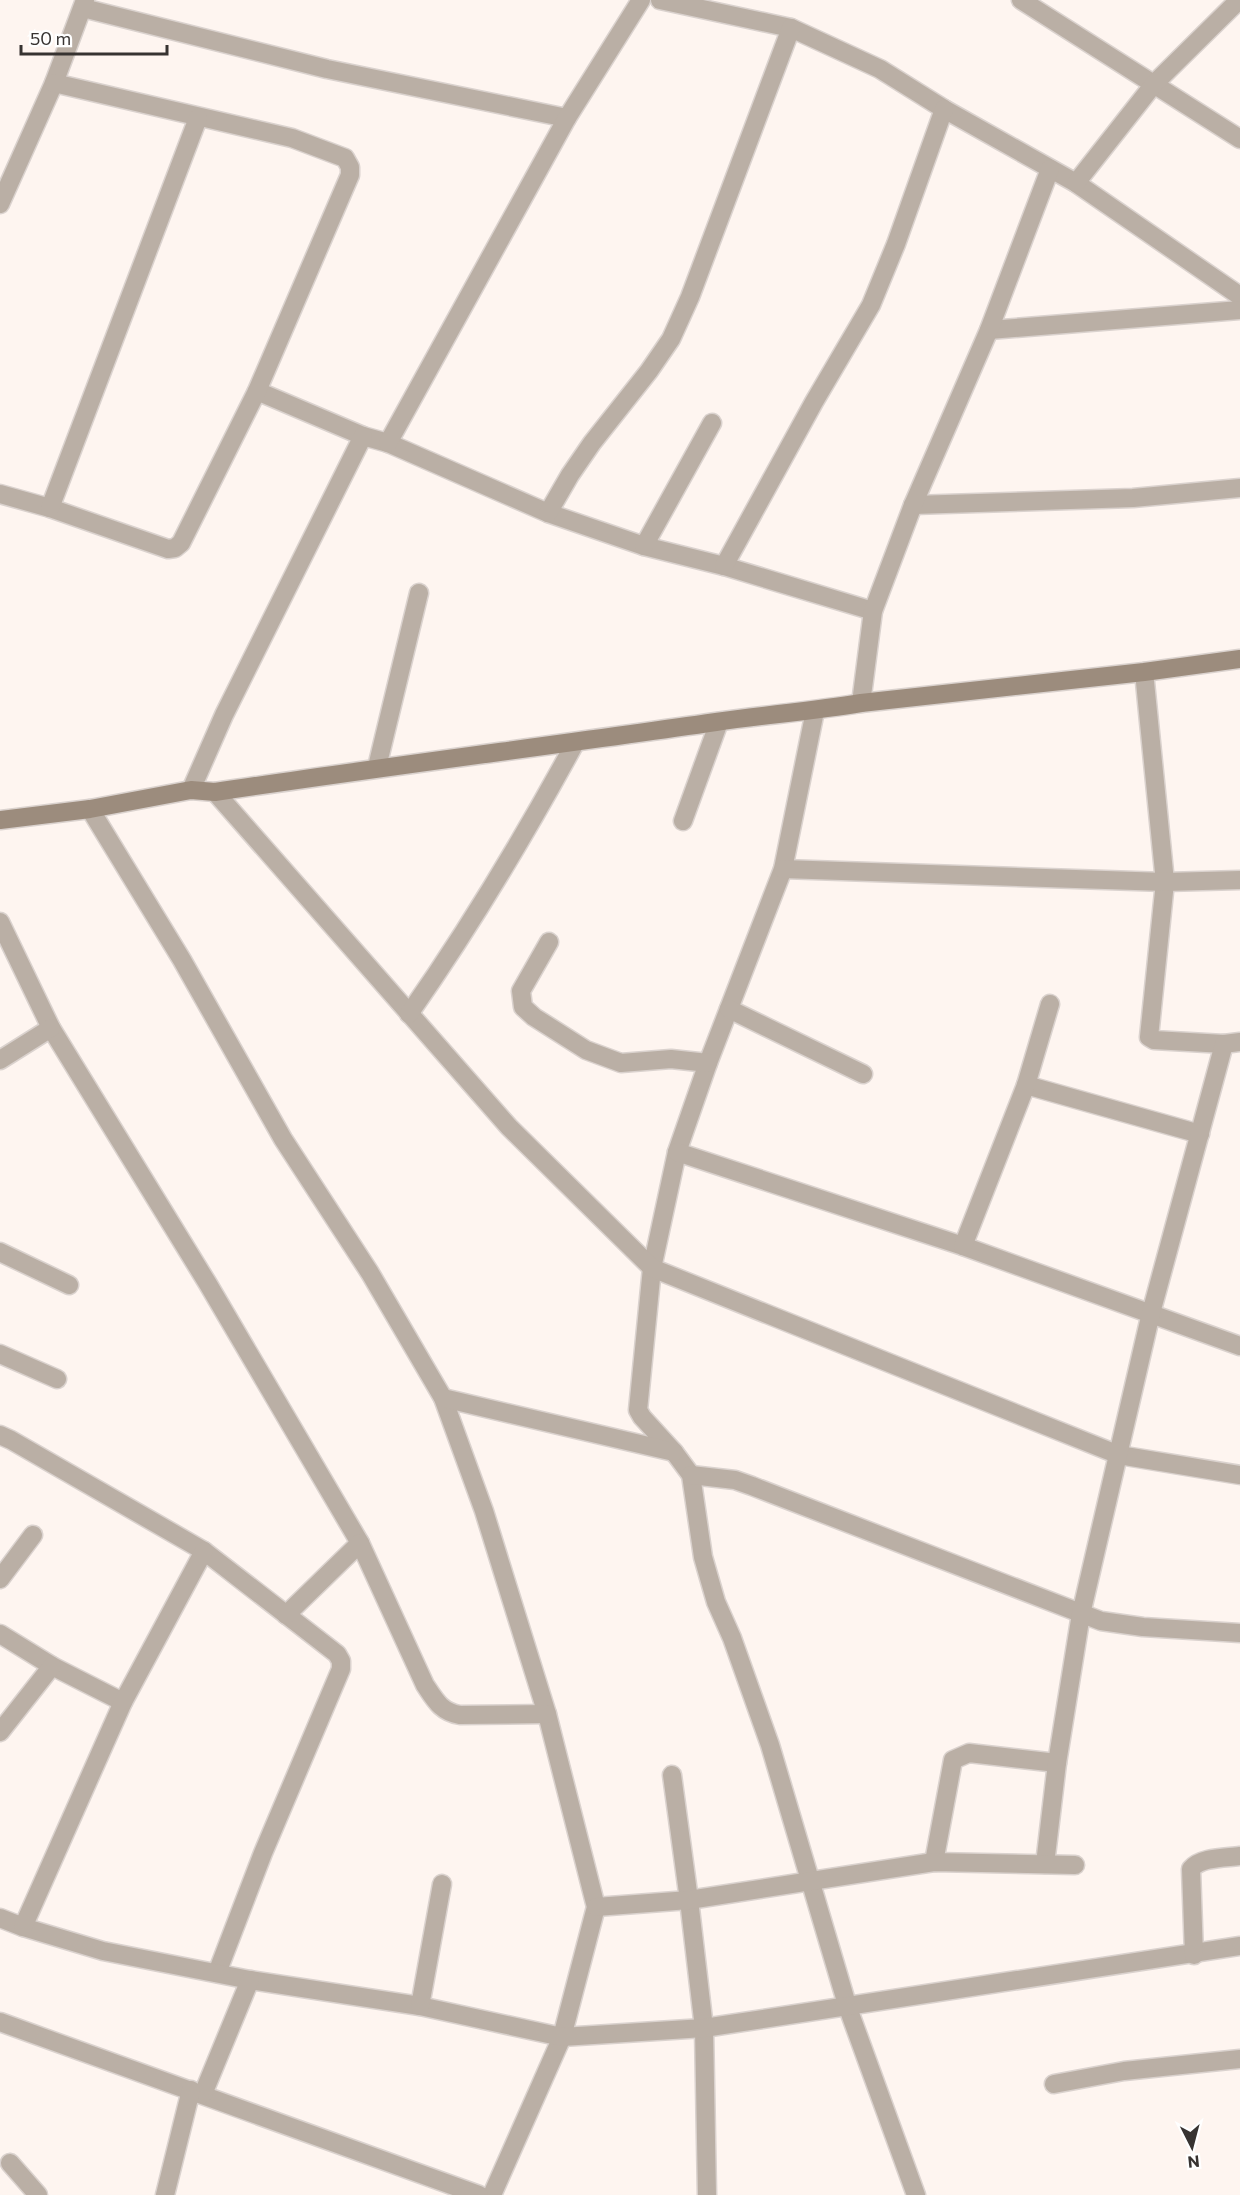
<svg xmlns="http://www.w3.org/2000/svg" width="1240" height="2195" viewBox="0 0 1240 2195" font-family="Commissioner,sans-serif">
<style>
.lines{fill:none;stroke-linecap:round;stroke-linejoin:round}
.street-casing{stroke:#dad2ce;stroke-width:21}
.secondary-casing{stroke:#dad2ce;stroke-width:21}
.street{stroke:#baafa5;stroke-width:18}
.secondary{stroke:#9c8c7d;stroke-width:18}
</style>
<rect width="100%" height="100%" fill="#fef5f0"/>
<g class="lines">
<defs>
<g id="street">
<path d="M660 0 791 28 880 69 944 109 1076 183 1240 296"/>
<path d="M1021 0 1240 139"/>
<path d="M83 8 327 69 567 118"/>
<path d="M1076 183 1154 84 1239 0"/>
<path d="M0 204 54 83 85 0"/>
<path d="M989 330 1240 310"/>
<path d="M257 391 363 436 388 443 548 513 644 546 724 566 873 611"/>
<path d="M388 443 567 118 641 0"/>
<path d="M0 494 50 508 168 549 175 548 181 543 257 391 350 175V167L345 158 292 138 54 83"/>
<path d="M913 505 1133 498 1240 488"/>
<path d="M50 508 198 118"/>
<path d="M548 513 570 475 592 443 649 371 671 339 690 297 791 28"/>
<path d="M644 546 712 423"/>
<path d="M724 566 814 402 871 305 896 244 944 109"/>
<path d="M1144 672 1165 882 1149 1037 1154 1040 1224 1044"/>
<path d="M861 703 873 611 913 505 989 330 1050 169"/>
<path d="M815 711 783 869 708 1063 677 1152 652 1268 638 1410 642 1417 674 1452 691 1475 703 1557 716 1602 732 1638 770 1745 848 2008 916 2195"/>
<path d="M377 767 419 593"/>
<path d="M191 790 224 715 363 436"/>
<path d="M215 792 509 1127 652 1268 1119 1455 1240 1475"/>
<path d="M90 809 182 960 283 1139 370 1273 443 1398 484 1511 547 1714 596 1907 562 2037 492 2195"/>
<path d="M683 821 719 722"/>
<path d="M783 869 1165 882 1240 880"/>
<path d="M0 922 51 1028 208 1284 360 1543 425 1685C435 1700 441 1712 460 1715L547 1714"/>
<path d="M549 942 521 991 523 1007 534 1017 586 1050 621 1063 671 1059 708 1063"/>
<path d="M729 1009 863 1074"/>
<path d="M409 1014C470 927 524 837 575 743"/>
<path d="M0 1060 51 1028"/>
<path d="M1026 1085 1200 1134"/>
<path d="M677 1152 963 1246 1240 1346"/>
<path d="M963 1246 1026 1085 1050 1004"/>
<path d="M0 1252 69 1285"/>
<path d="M0 1354 57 1379"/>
<path d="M443 1398 674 1452"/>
<path d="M0 1435 11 1440 204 1551 337 1654 341 1661V1669L263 1853 217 1973"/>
<path d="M691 1475 735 1480 752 1486 1101 1621 1143 1627 1240 1633"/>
<path d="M0 1579 33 1535"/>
<path d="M286 1615 360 1543"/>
<path d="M0 1634 52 1666 123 1702"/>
<path d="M0 1732 52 1666"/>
<path d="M672 1775 689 1900 704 2028 707 2195"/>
<path d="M934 1862 953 1760 969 1753 1057 1763"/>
<path d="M1045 1864 1057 1763 1081 1614 1151 1313 1224 1044 1240 1042"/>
<path d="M596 1907 689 1900 934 1862 1075 1865"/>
<path d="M0 1918 23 1927 103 1951 250 1980 420 2006 562 2037 704 2028 1240 1946"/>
<path d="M23 1927 123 1702 204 1551"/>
<path d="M1194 1955 1191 1869C1201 1857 1225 1858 1240 1856"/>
<path d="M420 2006 442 1884"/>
<path d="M0 2022 479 2195"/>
<path d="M1054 2084 1124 2071 1240 2059"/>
<path d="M203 2094 250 1980"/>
<path d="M10 2163 38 2195"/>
<path d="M165 2195 191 2090"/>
</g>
<path id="secondary" d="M0 820 90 809 191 790 215 792C382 767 549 746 716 722 764 715 813 711 861 703L1144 672 1240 659"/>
</defs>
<use href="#street" class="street-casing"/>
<use href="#secondary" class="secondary-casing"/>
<use href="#street" class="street"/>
<use href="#secondary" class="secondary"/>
</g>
<g transform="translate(1192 2147) rotate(174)" stroke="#ffffff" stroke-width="4.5" paint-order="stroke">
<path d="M0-4.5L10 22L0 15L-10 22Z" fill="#373331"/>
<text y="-9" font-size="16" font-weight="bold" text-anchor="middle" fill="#373331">N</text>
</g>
<path d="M21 45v9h146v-9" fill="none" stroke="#373331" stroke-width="3"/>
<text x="30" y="45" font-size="18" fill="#373331" stroke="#ffffff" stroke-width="4.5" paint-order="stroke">50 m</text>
</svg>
